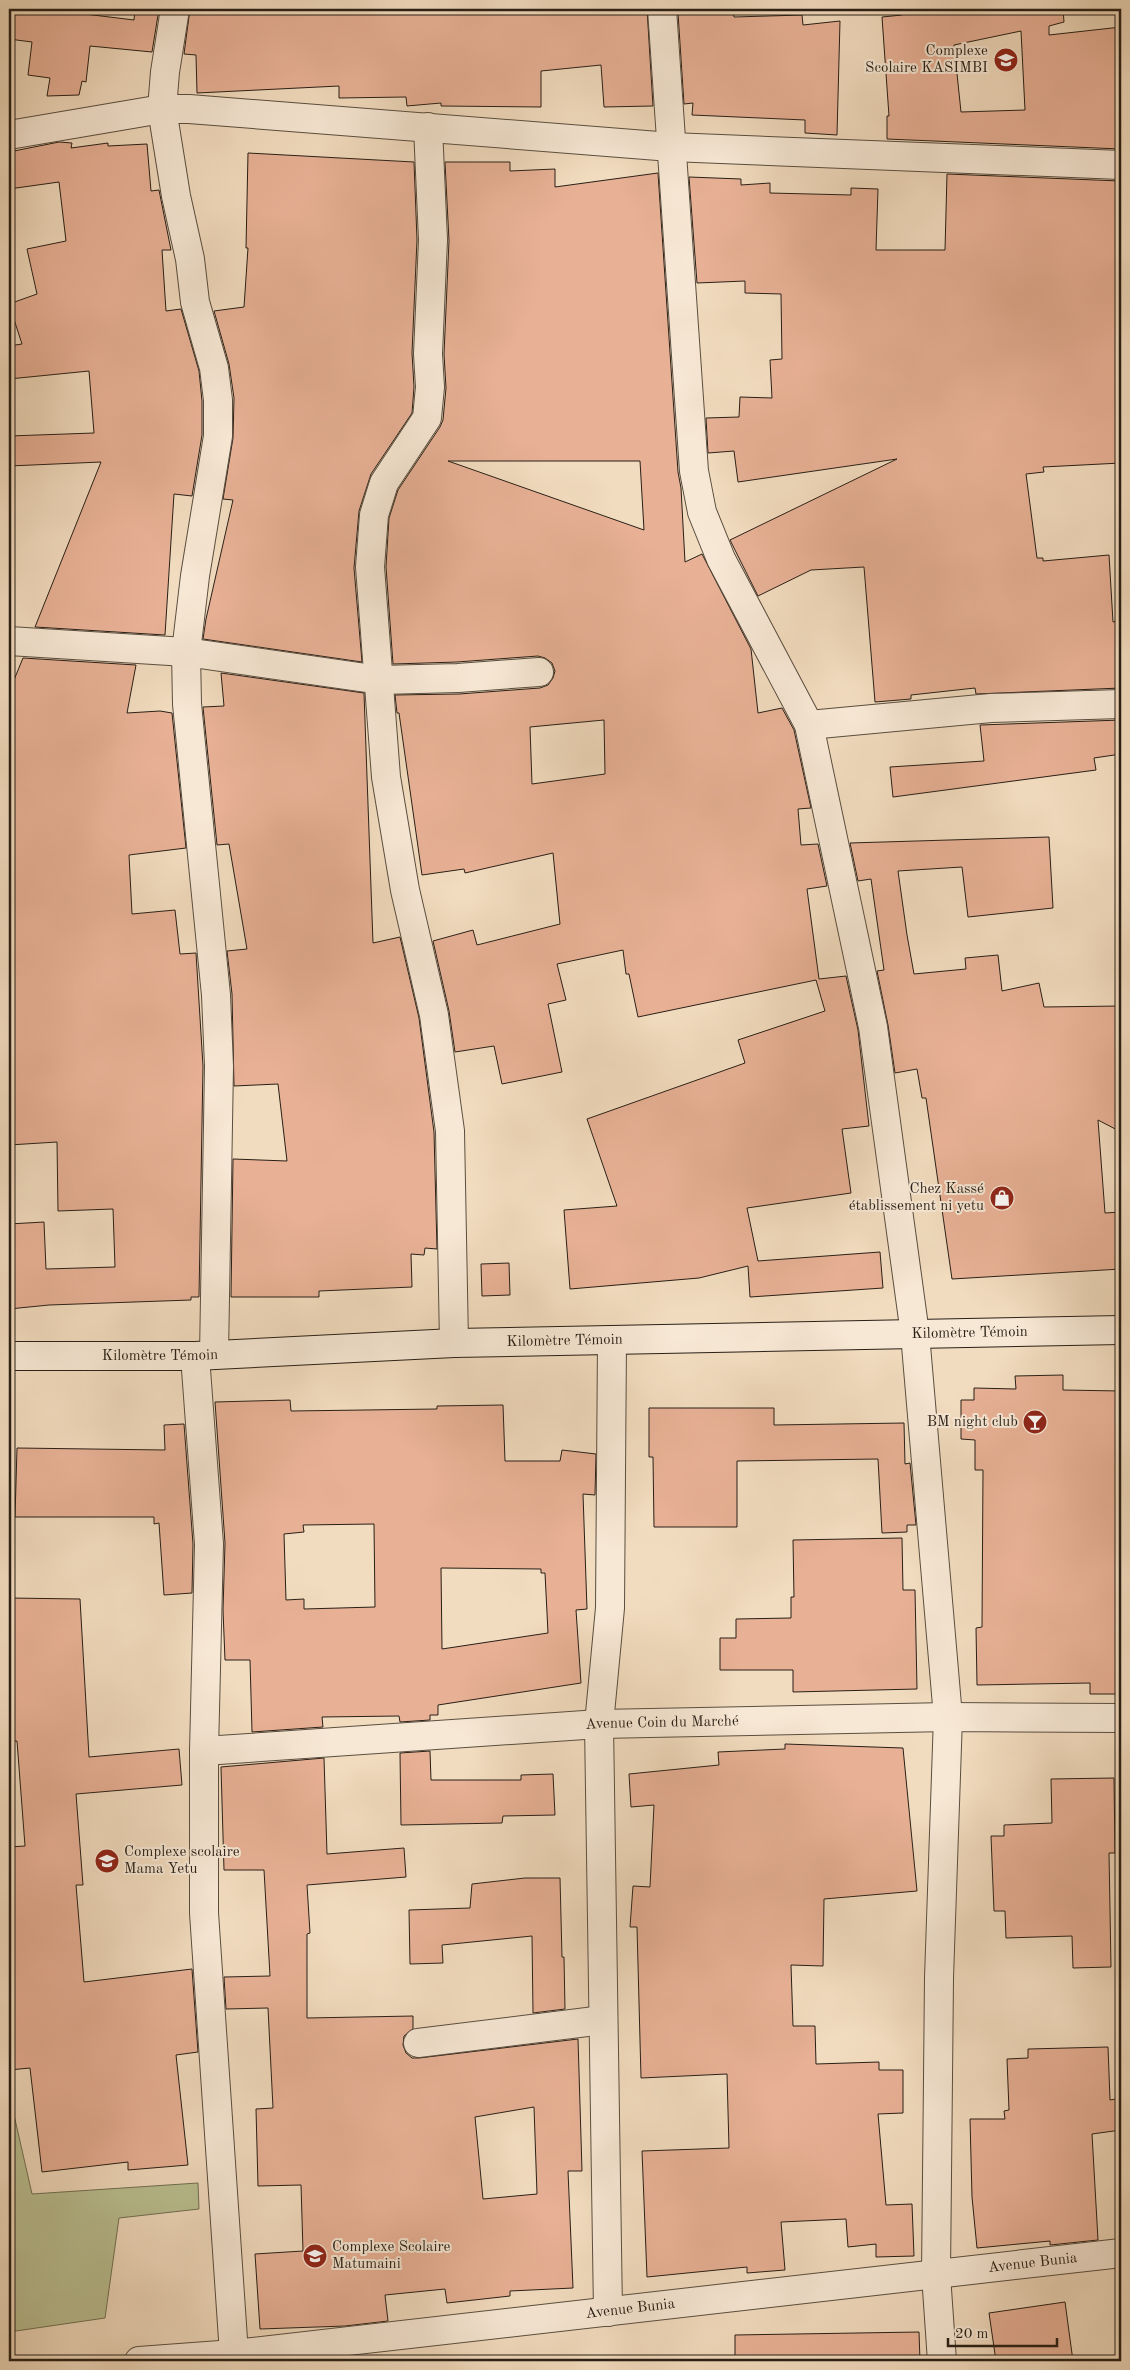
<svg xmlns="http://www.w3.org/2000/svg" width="1130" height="2370" viewBox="0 0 1130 2370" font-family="'Old Standard TT',serif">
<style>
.green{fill:#bac092;stroke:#717054}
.building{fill:#e8b196;stroke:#281f16;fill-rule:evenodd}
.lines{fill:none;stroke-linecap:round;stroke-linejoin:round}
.street-casing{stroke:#5a4e40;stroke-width:30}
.secondary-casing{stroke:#281f16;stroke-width:30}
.street{stroke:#f7e8d5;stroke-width:28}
.secondary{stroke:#f7e8d5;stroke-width:28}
.labels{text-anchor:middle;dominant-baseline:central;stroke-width:4;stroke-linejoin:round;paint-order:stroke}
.poi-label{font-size:15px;fill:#281f16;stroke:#f7e8d5;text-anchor:end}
.street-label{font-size:15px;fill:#281f16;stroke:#f7e8d5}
</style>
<rect width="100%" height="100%" fill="#f2dcbf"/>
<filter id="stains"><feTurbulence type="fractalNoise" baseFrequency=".004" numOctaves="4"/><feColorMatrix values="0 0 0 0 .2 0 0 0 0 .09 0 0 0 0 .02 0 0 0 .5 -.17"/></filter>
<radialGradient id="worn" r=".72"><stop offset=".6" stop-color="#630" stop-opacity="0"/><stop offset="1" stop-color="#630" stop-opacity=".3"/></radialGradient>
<path class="green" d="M9 2093 32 2194 198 2183 199 2209 119 2218 105 2318 9 2332Z"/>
<g class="building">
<path d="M9 9H44L134 20 135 9H159L152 52 90 46 86 82 82 81 79 95 47 96 50 78 28 75 32 42 9 39Z"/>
<path d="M190 9H647L653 106 604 107 601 65 541 71V107L441 106V103L407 106 406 97 339 98V86L197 93 196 55 184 54Z"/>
<path d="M901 9H1063L1064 22 1049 26V35L1121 27 1120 149 887 139V116H889L882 17 902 15ZM1021 31 1025 110 961 112 954 45Z"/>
<path d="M733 12 734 17 802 15 803 25 840 21 837 135 805 133V120L692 115 693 103 684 104 678 13Z"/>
<path d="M59 142 72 143 71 148 108 143V146L147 144 151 191 159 190 171 250H162L166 311 181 309 199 371 202 401V435L192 496 174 494 165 635 35 627 101 462 9 466V436L94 433 89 371 9 379V346L22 344 9 304 37 294 27 249 66 241 59 182 9 189V152Z"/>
<path d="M248 153 414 162 417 240 412 353 414 387 412 413 371 474 359 511 354 568 362 662 203 639 206 619 233 500 223 499 233 438 234 398 229 364 214 311 244 307 248 248H246Z"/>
<path d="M445 162H510V171L555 169V187L658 173 678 472 681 488 685 562 702 554 751 649 758 713 782 708 794 730 811 808 798 809 801 845 818 844 827 886 807 889 819 979 846 976 858 1030 869 1126 842 1129 851 1193 747 1208 758 1261 880 1252 883 1288 750 1297 748 1266 699 1278 570 1289 564 1210 617 1206 587 1119 745 1063 738 1040 825 1011 816 980 638 1017 629 974H626L623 950 557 964 566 1000 548 1004 562 1072 502 1084 494 1046 455 1052 449 1011 433 941 473 930 477 945 560 924 553 853 465 873 464 869 422 875 399 713H397L395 695 459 694 540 688 548 685 553 678 555 671 552 663 545 658 538 656 457 662 393 664 386 567 389 518 398 490 440 427 443 420 446 388 444 354 449 241ZM448 461H640L644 530ZM604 720 605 774 532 784 530 727Z"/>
<path d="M947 174 1120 181 1121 463 1043 467 1044 472 1026 474 1037 558H1043V561L1109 555 1113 622 1117 621 1121 650V688L976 694 975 688 911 695V699L875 702 864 567 811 570 758 596 730 540 897 459 738 482 734 451 708 453 706 418 739 417 740 397 772 398 770 360 782 359 781 294 745 293V281L697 283 689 177 741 179V185L770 183V193L851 195V188L878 189 876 250H945Z"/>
<path d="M23 658 136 665 127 713 160 711 172 713 186 848 129 855 132 914 175 910 180 954 196 953 203 1066 199 1297H191V1300L49 1305 9 1309V1224L44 1222 46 1269 115 1267 113 1209 58 1211 57 1142 9 1145V692Z"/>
<path d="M221 673 364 693 373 943 400 937 419 1018 434 1132 437 1249 425 1248 424 1255 411 1254 412 1287 319 1291V1297H231L233 1159 287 1161 278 1084 234 1086 232 994 227 951 247 949 229 844 217 845 203 707 224 706Z"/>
<path d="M1121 720V754L1094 758 1096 770 893 797 890 767 984 761 980 725Z"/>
<path d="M1049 837 1053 908 968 917 962 867 898 871 907 935 914 974 966 969 965 958 998 955 1002 991 1039 983 1044 1007 1121 1006V1132L1098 1120 1105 1213 1121 1212V1269L952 1279 926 1098H922L917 1069 895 1073 888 1025 877 971 884 970 871 879 858 881 850 843Z"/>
<path d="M509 1263 510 1295 482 1296 481 1264Z"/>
<path d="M1063 1375V1390L1121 1391V1694H1090V1683L977 1685 976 1628 982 1627 983 1470H975V1440L961 1439V1400H974V1388L1016 1389 1015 1376Z"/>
<path d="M290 1400 291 1411 437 1409V1406L503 1405 505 1461H560L562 1450 596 1454 595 1495 583 1494 587 1609 576 1610 581 1683 438 1705V1715H430V1720L400 1722 399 1716 322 1717 323 1727 252 1732 250 1660H225L223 1610 225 1543 215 1402ZM374 1524 375 1607 304 1609V1599L286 1600 284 1534 304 1532 303 1525ZM441 1568 541 1569V1573H545L548 1633 442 1649Z"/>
<path d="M649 1408H774V1425L904 1423 905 1464 910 1463 916 1525H907V1532L882 1533 878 1459 737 1461V1527H654L653 1457H649Z"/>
<path d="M184 1424 193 1544 192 1593 164 1595 159 1523 154 1524V1517H15L17 1448 165 1450 164 1425Z"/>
<path d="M902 1538 903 1590H915L917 1689 793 1692V1670H720V1638H736V1619L791 1618V1597H794L793 1540Z"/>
<path d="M9 1598 80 1599 89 1757 179 1749 182 1785 76 1794 83 1885H76L84 1982 192 1969 198 2052 176 2055 188 2165 128 2170V2162L42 2172 30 2068 9 2070V1847L25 1846 17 1741H9Z"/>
<path d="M785 1744 903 1748 917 1891 824 1899 823 1966 791 1965 793 2026H815L816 2064 879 2062V2070H903V2113L878 2114 886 2205 912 2204 914 2256 876 2257V2244L848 2247 846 2219 781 2222 785 2270 747 2273V2267L647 2277 642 2151 729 2148 727 2074 641 2078 637 1927H630L633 1886 650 1887 654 1805 631 1807 629 1774 719 1765 718 1752 785 1749Z"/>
<path d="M430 1751 431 1780H521V1775L553 1774 555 1815 503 1816 502 1823 401 1825 400 1753Z"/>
<path d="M324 1758 327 1854 404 1848 406 1877 307 1885 310 1933 307 1934V2018L413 2016V2029L404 2036 403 2045 406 2053 412 2058H419L578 2039 582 2171H568L573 2288 510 2291V2296L447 2303 445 2289 385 2295 388 2321 345 2326 260 2329 255 2254 303 2251 301 2185 258 2186 256 2109 273 2108 268 2008 226 2009 224 1977 270 1976 264 1870H224L221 1767ZM534 2107 537 2194 483 2199 475 2117Z"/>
<path d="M1114 1778 1115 1853H1109L1111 1967 1073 1968 1072 1936 1006 1938 1005 1911H994L991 1836H1004V1825L1052 1823 1051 1779Z"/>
<path d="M525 1878H560L562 1957H564L565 2009 533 2013 532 1936 442 1945 443 1963 410 1964 409 1910 470 1908 472 1884Z"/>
<path d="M1108 2047 1110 2100 1121 2098V2130L1092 2134 1098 2240 1050 2245V2241L977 2248 972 2197 970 2119H1005L1004 2111 1009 2110 1007 2059 1028 2058V2049Z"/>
<path d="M1065 2302 1073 2361H996L989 2313Z"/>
<path d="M919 2332 920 2361H735V2335Z"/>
</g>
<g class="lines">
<defs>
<g id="street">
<path d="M175 9 165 72 162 109 176 196 190 259 195 302 214 368 218 400V436L195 576 186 652 187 704 216 995 219 1066 214 1355"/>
<path d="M662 9 694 471 702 512 721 559 809 725 873 1027 915 1334 948 1717 939 1978 936 2275 942 2361"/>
<path d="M428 127 433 240 428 354 430 387 427 418 384 483 374 515 370 567 386 777 405 890 434 1015 450 1131 454 1343"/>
<path d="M9 135 162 109H189L671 147 1121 165"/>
<path d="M9 641 186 652 380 680 458 678 539 672"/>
<path d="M809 725 991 708 1121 704"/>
<path d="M195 1356 209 1544 204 1751V1913L234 2354"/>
<path id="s1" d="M204 1751 599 1724 948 1717 1121 1718"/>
<path d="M418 2043 603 2020"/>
<path d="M608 2312 599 1724 610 1608 612 1341"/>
<path id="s2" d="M139 2361 234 2354 1121 2253"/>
</g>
<g id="secondary">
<path id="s3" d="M9 1356H195L454 1343 1121 1330"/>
</g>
</defs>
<use href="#street" class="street-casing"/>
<use href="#secondary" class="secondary-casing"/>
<use href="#street" class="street"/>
<use href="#secondary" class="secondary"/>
</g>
<defs>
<symbol id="school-disc" viewBox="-11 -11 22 22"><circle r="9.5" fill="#8f2418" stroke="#f7e8d5"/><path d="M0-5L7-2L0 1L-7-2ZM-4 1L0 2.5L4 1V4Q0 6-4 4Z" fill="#fff"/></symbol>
<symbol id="shop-disc" viewBox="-11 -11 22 22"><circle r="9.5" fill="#8f2418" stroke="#f7e8d5"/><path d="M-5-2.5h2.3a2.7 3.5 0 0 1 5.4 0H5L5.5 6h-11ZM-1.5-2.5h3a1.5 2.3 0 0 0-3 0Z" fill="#fff"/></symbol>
<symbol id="bar-disc" viewBox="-11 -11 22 22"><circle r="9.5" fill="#8f2418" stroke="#f7e8d5"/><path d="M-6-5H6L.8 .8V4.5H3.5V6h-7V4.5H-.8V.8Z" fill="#fff"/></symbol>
</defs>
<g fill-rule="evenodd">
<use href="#school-disc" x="992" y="46" width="28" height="28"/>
<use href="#shop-disc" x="988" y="1184" width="28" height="28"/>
<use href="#bar-disc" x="1021" y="1408" width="28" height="28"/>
<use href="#school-disc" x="93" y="1847" width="28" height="28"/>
<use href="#school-disc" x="301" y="2242" width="28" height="28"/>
</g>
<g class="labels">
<g class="poi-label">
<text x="988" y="51">Complexe<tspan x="988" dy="17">Scolaire KASIMBI</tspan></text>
<text x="984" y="1189">Chez Kassé<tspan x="984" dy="17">établissement ni yetu</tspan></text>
<text x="1018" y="1422">BM night club</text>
<text x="124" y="1852" text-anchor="start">Complexe scolaire<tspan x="124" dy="17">Mama Yetu</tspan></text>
<text x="332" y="2247" text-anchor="start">Complexe Scolaire<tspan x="332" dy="17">Matumaini</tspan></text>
</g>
<g class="street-label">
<text stroke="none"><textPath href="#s3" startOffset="961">Kilomètre Témoin</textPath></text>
<text stroke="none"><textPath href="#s3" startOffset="556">Kilomètre Témoin</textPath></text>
<text stroke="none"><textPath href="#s3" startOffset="151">Kilomètre Témoin</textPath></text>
<text stroke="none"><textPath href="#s1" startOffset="459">Avenue Coin du Marché</textPath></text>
<text stroke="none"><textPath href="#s2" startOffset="899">Avenue Bunia</textPath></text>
<text stroke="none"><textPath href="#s2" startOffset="494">Avenue Bunia</textPath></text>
</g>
</g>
<rect width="1130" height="2370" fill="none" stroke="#f2dcbf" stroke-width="30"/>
<rect x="10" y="10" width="1110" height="2350" fill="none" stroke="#281f16" stroke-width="2.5"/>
<rect x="15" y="15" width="1100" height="2340" fill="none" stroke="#281f16"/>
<path d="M948 2338v8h109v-8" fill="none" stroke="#281f16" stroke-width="2.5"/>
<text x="955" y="2338" font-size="15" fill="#281f16" stroke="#f7e8d5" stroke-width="4" paint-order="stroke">20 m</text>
<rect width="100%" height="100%" filter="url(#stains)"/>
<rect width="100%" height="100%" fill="url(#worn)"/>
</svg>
